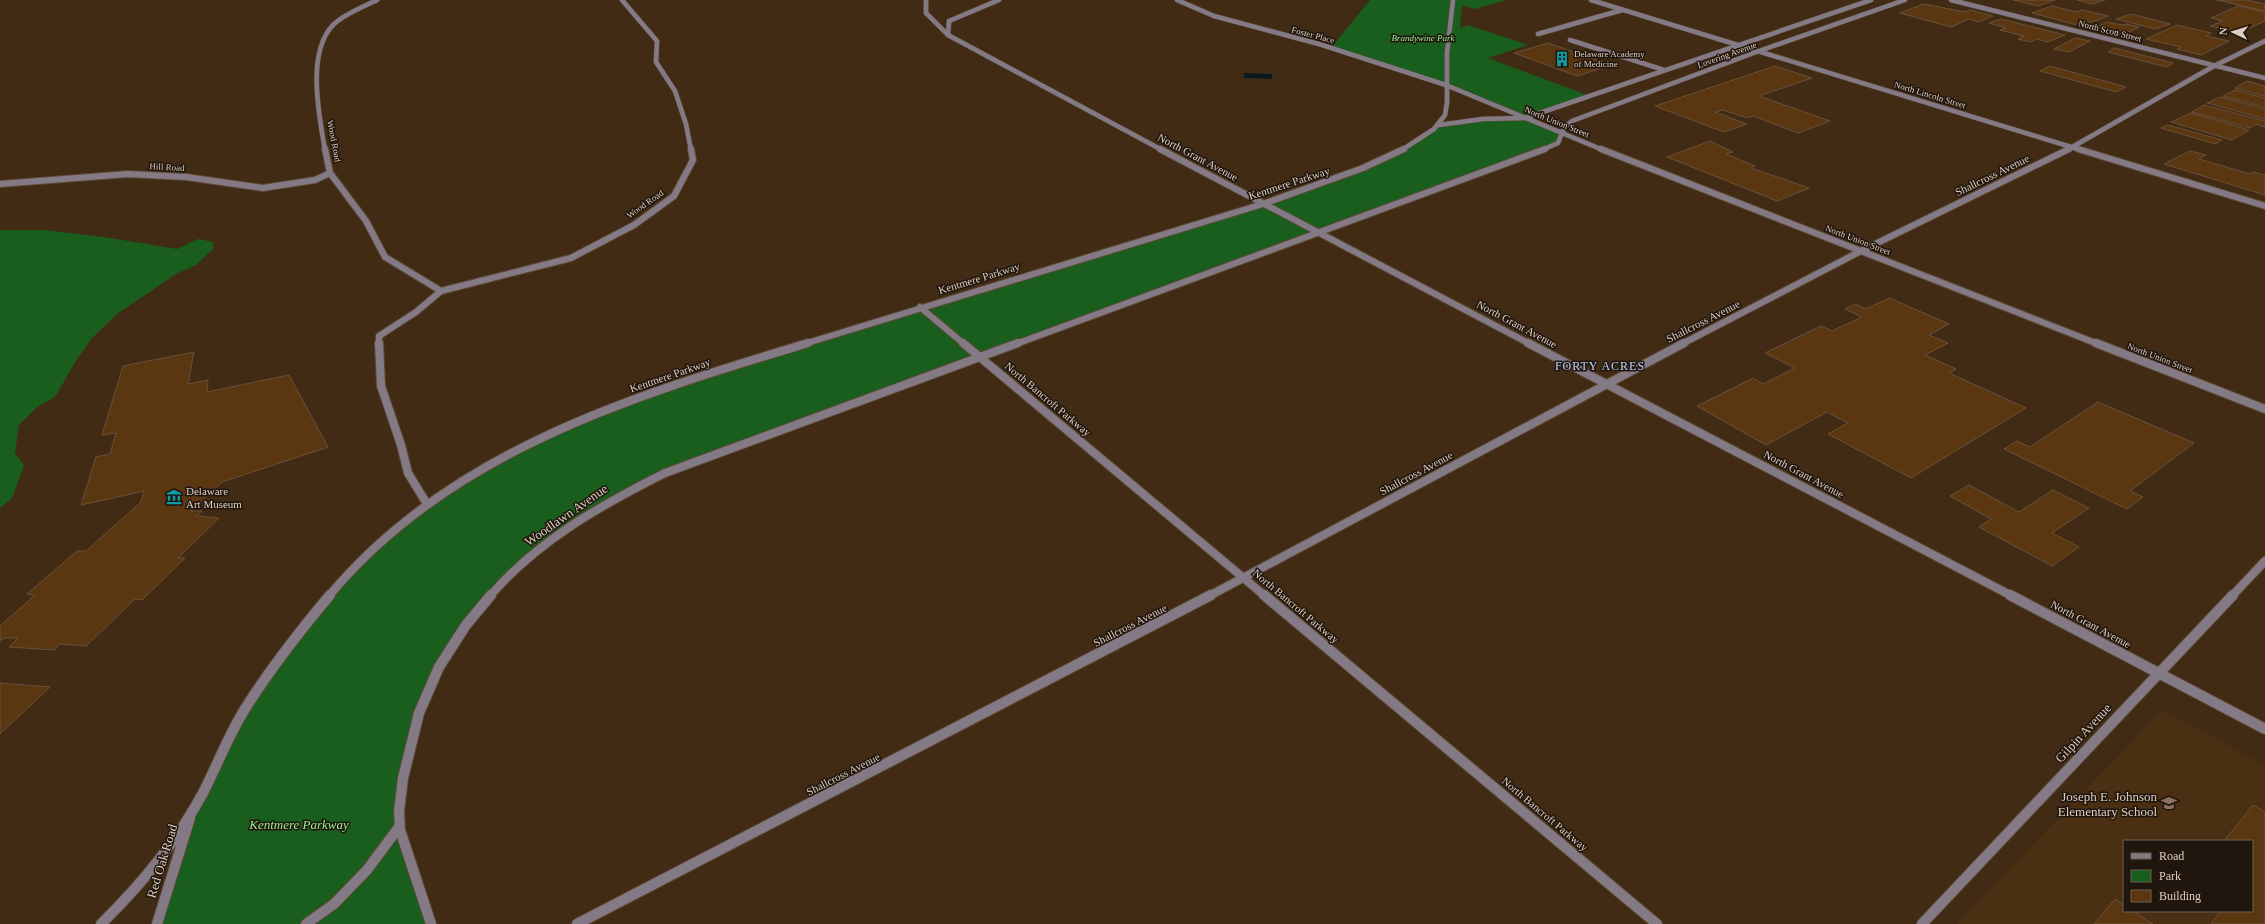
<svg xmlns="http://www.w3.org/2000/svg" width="2265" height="924" viewBox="0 0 2265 924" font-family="Georgia,serif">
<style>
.built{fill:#4a2f13;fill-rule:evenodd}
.green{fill:#195e1d}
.water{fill:#091b1e}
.building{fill:#5b3711;stroke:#69513a}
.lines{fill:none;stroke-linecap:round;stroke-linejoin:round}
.minor-far3-casing{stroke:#5d4934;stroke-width:5.5}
.minor-far2-casing{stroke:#5d4934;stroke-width:8}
.minor-far1-casing{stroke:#5d4934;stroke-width:10}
.minor-casing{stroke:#5d4934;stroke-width:12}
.minor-far3{stroke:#837a86;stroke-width:4.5}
.minor-far2{stroke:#837a86;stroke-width:6}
.minor-far1{stroke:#837a86;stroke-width:8}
.minor{stroke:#837a86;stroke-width:10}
.labels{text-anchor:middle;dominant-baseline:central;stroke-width:3;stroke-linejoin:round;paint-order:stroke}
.far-street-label{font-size:9px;fill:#decfc2;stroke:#20160d}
.far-park-label{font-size:9px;font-style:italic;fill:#98f297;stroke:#20160d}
.far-poi-label{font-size:9px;fill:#decfc2;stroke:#20160d;text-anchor:start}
.street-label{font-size:11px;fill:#decfc2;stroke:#20160d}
.poi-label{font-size:11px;fill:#decfc2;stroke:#20160d;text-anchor:start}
.neighbourhood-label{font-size:12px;letter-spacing:1px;fill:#c2d6fe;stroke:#20160d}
.near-street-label{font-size:13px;fill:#decfc2;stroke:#20160d}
.near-poi-label{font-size:13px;fill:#decfc2;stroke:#20160d;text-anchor:end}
.near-park-label{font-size:13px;font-style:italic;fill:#98f297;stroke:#20160d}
</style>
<rect width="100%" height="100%" fill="#412b15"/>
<path class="built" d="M2162 710 2265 765V924H1957ZM2124 841H2252V911H2124Z"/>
<g class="green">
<path d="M1370 0H1507L1475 9 1462 5 1460 28 1468 25 1528 45 1488 58 1590 96 1525 118 1563 134 1558 143 665 473 550 540 483 601 422 701 399 827 431 924H157L179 848 251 699 321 603 381 542 492 463 640 397 1263 204 1384 159 1439 125 1465 120 1524 118 1446 85 1331 48Z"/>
<path d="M0 230H43L104 237 177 249 198 239 213 242V249L196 265 176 274 117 314 92 338 77 359 55 397 37 407 19 425 15 453 24 466 12 498 0 508Z"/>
</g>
<path class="water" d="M1244 73 1272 74V79L1244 78Z"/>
<g class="building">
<path d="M2013 0H2055L2038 6Z"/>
<path d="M2077 0H2105L2093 4Z"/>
<path d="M2217 0H2246L2265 4V11Z"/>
<path d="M1924 4 1965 12 1970 10 1993 16 1979 22 1969 19 1951 27 1900 13Z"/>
<path d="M2052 6 2076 12 2082 10 2108 16 2081 26 2032 13Z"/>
<path d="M2238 6 2265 12V21L2239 33 2210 26 2223 21 2211 18Z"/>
<path d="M2131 14 2170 24 2155 29 2116 19Z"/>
<path d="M2001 19 2065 35 2048 42 2037 39 2030 42 2018 39 2024 36 2000 30 2006 28 1989 23Z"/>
<path d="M2107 22 2123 25 2126 24 2139 27 2122 35 2093 29Z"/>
<path d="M2177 25 2211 33 2206 36 2229 41 2201 55 2177 49 2181 47 2146 39Z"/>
<path d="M2075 38 2090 41 2069 52 2054 49Z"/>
<path d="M1548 43 1612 65 1577 76 1514 53Z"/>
<path d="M2115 48 2173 63 2166 67 2108 52Z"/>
<path d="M1775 66 1812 78 1759 96 1830 121 1798 133 1753 116 1747 118 1723 110 1715 112 1747 124 1724 132 1655 106Z"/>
<path d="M2050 66 2126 87 2116 92 2040 71Z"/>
<path d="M2247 81 2265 86V96L2235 88Z"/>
<path d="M2235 90 2265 98V107L2223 96Z"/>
<path d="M2220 97 2265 109V119L2207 103Z"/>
<path d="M2204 105 2265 121V127L2256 124 2250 128 2192 112Z"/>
<path d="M2191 113 2249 130 2232 140 2171 122Z"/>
<path d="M2168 125 2222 140 2215 144 2161 128Z"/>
<path d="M1710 141 1733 152 1726 154 1755 166 1751 168 1809 188 1777 201 1667 157Z"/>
<path d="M2190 151 2206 155 2199 159 2250 174 2254 172 2265 175V195L2164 164Z"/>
<path d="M1889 298 1949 324 1929 335 1948 343 1925 355 1956 369 1949 373 2026 408 1911 478 1828 434 1848 423 1827 412 1766 445 1697 406 1753 378 1763 384 1795 368 1765 353 1821 326 1832 331 1862 317 1845 309 1855 304 1866 309Z"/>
<path d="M194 352 188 384 208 380 207 392 289 375 328 447 222 482 191 511H202L196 516 219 518 178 558H185L142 600 135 599 86 646 60 644 54 650 9 647 18 638H4L0 641V626L35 595 27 594 77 551H86L141 502 144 491 81 505 96 457 110 454 116 433 102 435 123 366Z"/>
<path d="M2098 402 2194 443 2130 491 2143 497 2127 509 2004 449 2017 441 2030 447Z"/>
<path d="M1969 485 2019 512 2053 490 2089 508 2052 533 2079 547 2052 566 1979 527 1991 519 1950 496Z"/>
<path d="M0 683 50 687 0 734Z"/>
<path d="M2253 805 2265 812V924H2211L2221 911H2252V841H2224Z"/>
<path d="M2115 899 2124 905V911H2133L2153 924H2094Z"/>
</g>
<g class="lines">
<defs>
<g id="minor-far3">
<path d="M622 0 657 41 656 62 675 91 686 124 691 150"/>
<path d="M926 0V13L948 35 1162 150"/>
<path d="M1177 0 1214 16 1319 44 1446 85 1603 150"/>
<path d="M1591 0 2081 150"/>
<path d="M1951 0 2265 78"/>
<path d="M1538 34 1622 10"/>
<path d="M948 35 949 21 999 0"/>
<path d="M1570 40 1664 70"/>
<path d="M1439 125 1483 119 1525 118 1871 0"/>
<path d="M325 150C319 115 304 44 339 20 350 12 365 6 377 0"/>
<path d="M1402 150 1434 129 1445 115 1447 103V53L1453 0"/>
<path d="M1542 150 1558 143 1564 128 1572 121 1759 51 1905 0"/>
<path d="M2067 150 2214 66 2265 41"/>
</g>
<g id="minor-far2">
<path d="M325 149 330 173 366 221 385 257 441 291"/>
<path d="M1160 149 1530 344"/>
<path d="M1601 149 2098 344"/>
<path d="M2078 149 2265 206"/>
<path d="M0 184 128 174 186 177 263 188 315 180 330 173"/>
<path d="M920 307 964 344"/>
<path d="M379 344V336L416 312 441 291 571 258 634 225 674 196 693 160 691 149"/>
<path d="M804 344 1263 204 1363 168 1404 149"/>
<path d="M1016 344 1545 149"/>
<path d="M1682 344 1861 251 2069 149"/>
</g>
<g id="minor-far1">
<path d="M379 343 381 386 401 445 408 473 427 504"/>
<path d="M963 343 1265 596"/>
<path d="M1528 343 2012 596"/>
<path d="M2096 343 2265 409"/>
<path d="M329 596C449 451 633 396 808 343"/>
<path d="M490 596C537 541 601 505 665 473L1018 343"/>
<path d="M1209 596 1684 343"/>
<path d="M2232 596 2265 561"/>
</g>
<g id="minor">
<path d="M1264 595 1657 924"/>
<path d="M2010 595 2265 729"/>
<path d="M101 924C141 885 176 843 203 793 217 766 228 736 245 709 270 669 299 632 330 595"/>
<path d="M157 924 190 818"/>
<path d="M306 924 334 904 367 870 399 827"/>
<path d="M431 924 400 830 399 811 403 778 419 713 439 667 466 625 491 595"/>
<path d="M577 924 1211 595"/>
<path d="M1922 924 2233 595"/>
</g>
</defs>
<use href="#minor-far3" class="minor-far3-casing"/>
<use href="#minor-far2" class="minor-far2-casing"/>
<use href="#minor-far1" class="minor-far1-casing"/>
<use href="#minor" class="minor-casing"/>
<use href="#minor-far3" class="minor-far3"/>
<use href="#minor-far2" class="minor-far2"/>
<use href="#minor-far1" class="minor-far1"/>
<use href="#minor" class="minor"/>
</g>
<defs>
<symbol id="building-bare" viewBox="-9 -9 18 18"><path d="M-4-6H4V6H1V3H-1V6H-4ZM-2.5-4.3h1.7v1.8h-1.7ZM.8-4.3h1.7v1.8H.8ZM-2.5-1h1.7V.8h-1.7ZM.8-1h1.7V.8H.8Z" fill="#0f9aa8" stroke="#20160d" stroke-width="2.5" paint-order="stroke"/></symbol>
<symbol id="museum-bare" viewBox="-9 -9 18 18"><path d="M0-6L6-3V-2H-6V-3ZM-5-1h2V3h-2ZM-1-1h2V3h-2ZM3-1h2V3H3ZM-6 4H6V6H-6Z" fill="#0f9aa8" stroke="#20160d" stroke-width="2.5" paint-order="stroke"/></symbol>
<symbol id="school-bare" viewBox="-9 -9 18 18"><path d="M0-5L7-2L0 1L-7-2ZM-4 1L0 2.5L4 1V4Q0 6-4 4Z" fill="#8d6e63" stroke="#20160d" stroke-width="2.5" paint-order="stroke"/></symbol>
</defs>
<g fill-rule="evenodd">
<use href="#building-bare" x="1551" y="48" width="22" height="22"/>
<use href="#museum-bare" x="163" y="486" width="22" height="22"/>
<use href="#school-bare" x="2158" y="792" width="22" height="22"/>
</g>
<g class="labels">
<g class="far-street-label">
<text transform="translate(2110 31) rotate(14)">North Scott Street</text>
<text transform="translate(1313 35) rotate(15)">Foster Place</text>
<text transform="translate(1727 55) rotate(-20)">Lovering Avenue</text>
<text transform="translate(1930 95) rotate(17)">North Lincoln Street</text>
<text transform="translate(1557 122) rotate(22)">North Union Street</text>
<text transform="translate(334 141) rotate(79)">Wood Road</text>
<text transform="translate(167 167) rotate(3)">Hill Road</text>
<text transform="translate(645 204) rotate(-35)">Wood Road</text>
<text transform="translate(1858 240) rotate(21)">North Union Street</text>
<text transform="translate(2160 358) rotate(21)">North Union Street</text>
</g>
<g class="far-park-label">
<text x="1423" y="38">Brandywine Park</text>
</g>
<g class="far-poi-label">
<text x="1574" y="54">Delaware Academy<tspan x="1574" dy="10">of Medicine</tspan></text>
</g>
<g class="street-label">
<text transform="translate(1198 157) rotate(28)">North Grant Avenue</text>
<text transform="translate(1992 175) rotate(-26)">Shallcross Avenue</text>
<text transform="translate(1289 183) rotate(-18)">Kentmere Parkway</text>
<text transform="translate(979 278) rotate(-17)">Kentmere Parkway</text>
<text transform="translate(1703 321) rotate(-27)">Shallcross Avenue</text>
<text transform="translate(1517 324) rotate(28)">North Grant Avenue</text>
<text transform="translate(670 375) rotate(-19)">Kentmere Parkway</text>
<text transform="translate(1048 399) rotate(40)">North Bancroft Parkway</text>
<text transform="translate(1416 473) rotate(-28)">Shallcross Avenue</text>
<text transform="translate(1804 474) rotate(28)">North Grant Avenue</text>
<text transform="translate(1296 606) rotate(40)">North Bancroft Parkway</text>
<text transform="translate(2091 624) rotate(28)">North Grant Avenue</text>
<text transform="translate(1130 625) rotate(-27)">Shallcross Avenue</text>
<text transform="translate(843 774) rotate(-27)">Shallcross Avenue</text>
<text transform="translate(1545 814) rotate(40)">North Bancroft Parkway</text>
</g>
<g class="poi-label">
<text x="186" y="491">Delaware<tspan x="186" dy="13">Art Museum</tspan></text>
</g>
<g class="neighbourhood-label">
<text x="1600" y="366">FORTY ACRES</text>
</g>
<g class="near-street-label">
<text transform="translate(566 515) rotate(-35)">Woodlawn Avenue</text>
<text transform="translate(2083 733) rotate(-47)">Gilpin Avenue</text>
<text transform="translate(162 861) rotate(-73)">Red Oak Road</text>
</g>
<g class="near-poi-label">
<text x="2157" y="796">Joseph E. Johnson<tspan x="2157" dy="15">Elementary School</tspan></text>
</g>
<g class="near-park-label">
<text x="299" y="824">Kentmere Parkway</text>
</g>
</g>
<rect x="2123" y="840" width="130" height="72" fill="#20160d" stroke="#6c6055"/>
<rect x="2131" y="853" width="20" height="6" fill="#837a86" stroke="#6c6055"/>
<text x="2159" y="860" font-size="12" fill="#decfc2">Road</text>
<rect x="2131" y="870" width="20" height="12" fill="#195e1d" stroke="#6c6055"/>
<text x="2159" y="880" font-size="12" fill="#decfc2">Park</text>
<rect x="2131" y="890" width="20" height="12" fill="#5b3711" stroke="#6c6055"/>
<text x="2159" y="900" font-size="12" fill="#decfc2">Building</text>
<g transform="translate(2233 32) rotate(274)" stroke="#20160d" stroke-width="3" paint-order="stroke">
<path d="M0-3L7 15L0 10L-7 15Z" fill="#decfc2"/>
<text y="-6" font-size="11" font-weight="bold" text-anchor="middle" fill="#decfc2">N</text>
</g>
</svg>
